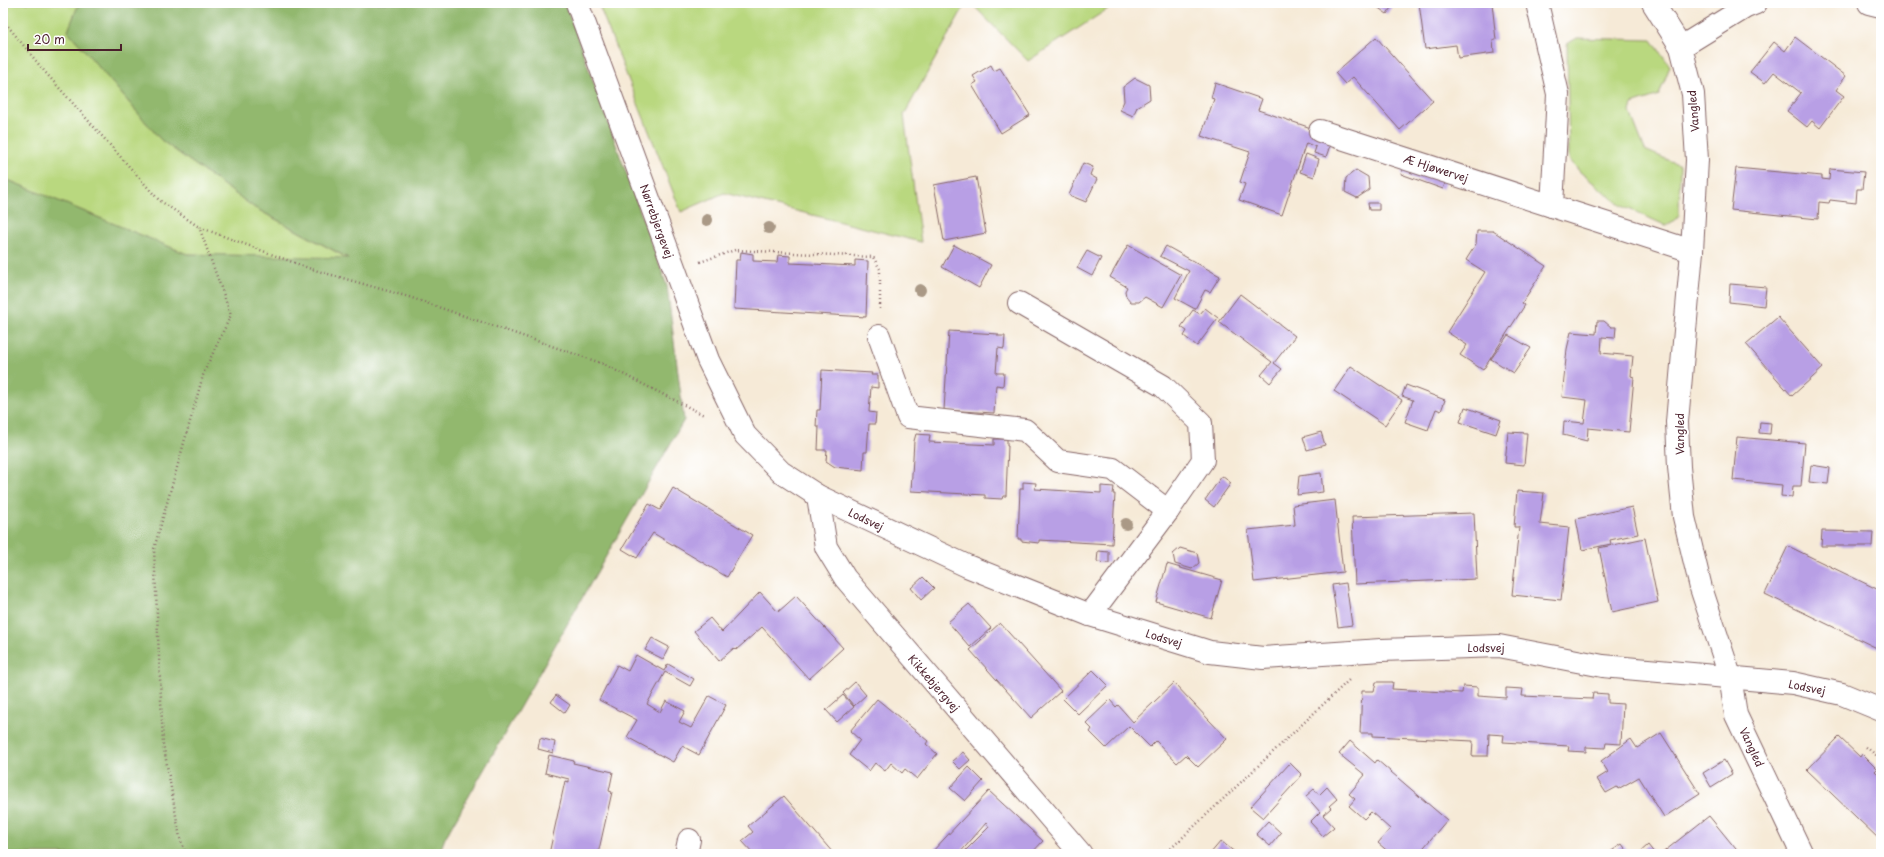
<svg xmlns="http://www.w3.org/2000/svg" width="1884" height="857" viewBox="0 0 1884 857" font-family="'Playpen Sans',sans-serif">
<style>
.green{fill:#b9d87f;stroke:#827c55}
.forest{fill:#92b86e;stroke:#6e6c4c}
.building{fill:#b89fe5}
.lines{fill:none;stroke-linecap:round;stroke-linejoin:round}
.minor-casing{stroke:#866667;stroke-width:24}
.path{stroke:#866667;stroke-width:2.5;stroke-dasharray:1 3;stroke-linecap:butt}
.minor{stroke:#fff;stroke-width:22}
.tree{fill:#aa9986}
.labels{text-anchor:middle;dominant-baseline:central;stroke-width:4;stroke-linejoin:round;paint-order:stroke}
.street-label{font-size:11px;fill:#4a1f2b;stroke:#fff}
</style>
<rect width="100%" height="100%" fill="#fff"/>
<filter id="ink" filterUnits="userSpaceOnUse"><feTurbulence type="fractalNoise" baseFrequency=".025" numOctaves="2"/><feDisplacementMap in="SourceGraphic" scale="8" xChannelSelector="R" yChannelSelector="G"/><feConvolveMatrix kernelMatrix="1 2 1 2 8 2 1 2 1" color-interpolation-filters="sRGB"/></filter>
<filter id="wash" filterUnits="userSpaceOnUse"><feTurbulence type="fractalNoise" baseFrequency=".012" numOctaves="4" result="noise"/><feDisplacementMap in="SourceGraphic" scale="16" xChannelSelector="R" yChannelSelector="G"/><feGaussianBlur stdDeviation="0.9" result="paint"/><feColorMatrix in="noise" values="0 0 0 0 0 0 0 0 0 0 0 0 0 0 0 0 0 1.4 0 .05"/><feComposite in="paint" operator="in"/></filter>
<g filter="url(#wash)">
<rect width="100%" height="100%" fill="#f6ead7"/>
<g class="green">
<path d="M3 3H79L68 31 161 140 255 208 349 259 187 254 3 178Z"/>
<path d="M598 3H966L904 115 921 242 724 193 681 212Z"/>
<path d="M971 3H1117L1028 61Z"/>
<path d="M1577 38 1652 40 1670 66 1659 95 1632 104 1630 112 1645 150 1680 165 1679 216 1667 226 1620 205 1580 172 1569 159 1567 44Z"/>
</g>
<path class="forest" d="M79 3H565L667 286 684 420 445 838 439 854H3V178L187 254 348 258 255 208 161 140 68 31Z"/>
<g id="blocks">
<g class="building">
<path d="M1374 3H1394L1387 14 1373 4Z"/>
<path d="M1419 3H1492L1496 40H1493L1494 53 1458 58 1456 45 1425 49Z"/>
<path d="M1376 37 1433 101 1400 130 1353 77 1345 84 1335 73Z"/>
<path d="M1795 37 1846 76 1836 90 1844 96 1820 128 1812 121 1807 127 1787 111 1801 93 1774 72 1765 83 1750 72 1774 42 1785 51Z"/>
<path d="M991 65 994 71 1000 68 1030 115 1001 133 972 85 977 82 973 76Z"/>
<path d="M1135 78 1149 85 1150 99 1137 107 1133 116 1120 110 1124 101 1123 87Z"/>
<path d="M1215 83 1262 99 1258 110 1311 128 1333 137 1326 157 1314 153 1316 147 1306 143 1282 215 1239 200 1245 184 1240 182 1250 152 1201 136 1214 99 1211 98Z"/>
<path d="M1306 154 1319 159 1314 177 1300 172Z"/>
<path d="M1083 163 1093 167 1090 175 1097 179 1086 202 1069 195Z"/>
<path d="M1405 163 1447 178 1443 189 1401 174Z"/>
<path d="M1736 168 1822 176V179L1829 180 1830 169 1864 172 1862 189H1857L1856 203 1830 200 1829 203 1819 202 1818 219 1731 210Z"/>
<path d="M1356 170 1368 177 1369 190 1357 198 1345 192 1346 178Z"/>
<path d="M976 177 986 233 944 241 934 185Z"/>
<path d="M1368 203H1379V210H1369Z"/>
<path d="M1477 231H1493L1546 266 1522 303 1525 305 1483 370 1460 355 1467 345 1447 332 1485 272 1466 260 1476 244Z"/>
<path d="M954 245 991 265 979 288 942 267Z"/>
<path d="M1128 245 1181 275 1163 307 1145 297 1139 302H1131L1126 296 1125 291 1127 287 1110 277Z"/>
<path d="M1166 246 1220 276 1210 292 1205 290 1195 309 1175 298 1189 271 1160 256Z"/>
<path d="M1087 251 1101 258 1092 276 1077 268Z"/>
<path d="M741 252 753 254V261L777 262 778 255 790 256V263L855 266V260L868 261 866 317 734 309 736 260H740Z"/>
<path d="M1730 284 1766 287 1764 306 1729 302Z"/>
<path d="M1240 294 1295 336 1274 363 1282 369 1270 383 1261 375 1272 362 1219 322Z"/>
<path d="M1205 308 1218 318 1197 346 1184 336 1187 331 1181 327 1193 310 1200 314Z"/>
<path d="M1778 317 1823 368 1792 396 1746 344Z"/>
<path d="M1597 321H1604L1611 327H1616L1615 338 1602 337 1601 353 1633 356 1631 376 1634 377 1629 432 1588 428 1587 441 1563 435 1564 421 1584 423 1587 400 1562 397 1567 349 1571 332 1596 334Z"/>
<path d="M949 331 998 334V336H1005L1004 349 998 348 996 373H1004L1003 386 996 385 994 413 944 410Z"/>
<path d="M1508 335 1531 348 1514 373 1491 359Z"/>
<path d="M1351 366 1402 400 1385 425 1334 391Z"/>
<path d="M822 370 872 373 871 375H878V388L871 387 869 412 876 413 875 424H869L867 452H864L863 470 835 467 826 461 827 450H818L819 427H816L817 410H820Z"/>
<path d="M1406 385 1445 400 1441 411 1436 409 1428 430 1405 422 1413 400 1402 396Z"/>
<path d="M1465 407 1501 420 1496 434 1460 422Z"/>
<path d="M1760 422 1771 423 1770 434 1759 433Z"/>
<path d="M1321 432 1325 445 1307 450 1303 437Z"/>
<path d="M1508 432 1527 433 1524 465 1505 463Z"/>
<path d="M916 434 930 435 929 442 994 445V439H1007V446H1008L1006 496H1003L1002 499 985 498V495L911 491 914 441Z"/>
<path d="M1737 437 1805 443 1801 486H1793L1792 497 1781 496 1782 485 1733 480Z"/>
<path d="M1811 465 1830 468 1828 484 1809 482Z"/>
<path d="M1321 473 1323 492 1297 495 1299 476Z"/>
<path d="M1222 476 1231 483 1214 507 1205 500Z"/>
<path d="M1023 482 1036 483 1035 489 1101 493V486L1114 487 1113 494H1115L1112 544 1039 540V543L1021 541V539H1018L1020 489H1023Z"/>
<path d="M673 488 752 535 727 577 653 533 637 558 622 549 649 504 660 510Z"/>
<path d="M1517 491 1544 493 1540 524 1569 527 1561 600 1512 595 1519 527H1514Z"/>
<path d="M1335 500 1343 572 1254 582 1248 530 1295 525 1293 505Z"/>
<path d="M1632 507 1638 534 1610 540 1611 544 1582 550 1576 519Z"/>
<path d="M1474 513 1477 579 1355 584 1352 517Z"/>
<path d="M1822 531 1873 532 1872 546H1821Z"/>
<path d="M1645 538 1658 602 1612 612 1599 548Z"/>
<path d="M1788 546 1881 591V650L1765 594Z"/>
<path d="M1180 548 1197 553 1199 563 1192 569 1175 564 1173 554Z"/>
<path d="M1098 551 1109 552V563L1097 562Z"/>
<path d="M1167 564 1222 580 1211 618 1156 602Z"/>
<path d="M923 577 934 588 921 600 911 588Z"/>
<path d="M1346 583 1352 625 1338 627 1332 585Z"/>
<path d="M760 592 778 612 796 596 843 648 809 679 762 627 736 650 734 648 719 661 694 631 710 618 722 632Z"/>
<path d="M969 604 991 628 970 647 948 622Z"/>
<path d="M1000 623 1061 691 1031 718 970 650Z"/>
<path d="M652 638 669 647 663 659 645 650Z"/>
<path d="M636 655 664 671 668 664 694 679 690 686 665 672 647 704 660 712 666 701 685 711 679 722 691 728 709 696 726 705 699 755 682 746 673 762 627 737 637 720 599 700 617 665 628 671Z"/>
<path d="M1093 670 1108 685 1078 714 1063 699Z"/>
<path d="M855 682 866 695 854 706 843 693Z"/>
<path d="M1376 682H1393L1392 689 1462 693 1463 686 1478 687V696L1506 698V688L1523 689 1522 696 1592 699 1593 693 1608 694V703L1623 704 1621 744 1606 743 1605 748 1586 747V752L1568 751 1569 746 1503 742 1504 735 1489 734 1488 756H1472L1473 741 1373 736V733H1360L1362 691H1374Z"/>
<path d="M1174 683 1227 739 1198 767 1186 755 1177 763 1156 741 1150 747 1129 726 1106 748 1090 732 1092 729 1086 723 1110 700 1116 707 1118 705 1133 722Z"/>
<path d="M556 695 570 705 565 713 551 702Z"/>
<path d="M843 695 854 707 837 722 826 710Z"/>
<path d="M877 699 928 741 926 744 937 754 917 779 905 769 902 773 891 763 885 771 875 763 869 771 849 755 860 740 850 731Z"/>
<path d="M1661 733 1700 794 1664 817 1639 777 1618 789 1617 787 1606 793 1597 779 1608 772 1601 761 1631 739 1637 748Z"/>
<path d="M1839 737 1860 757 1862 754 1877 769 1875 771 1881 777V841L1807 770Z"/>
<path d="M540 738 555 742 553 753 538 749Z"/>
<path d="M1350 741 1375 763 1377 760 1447 820 1419 853 1417 852 1415 854H1391L1378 843 1390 829 1371 812 1364 819 1349 806 1355 799 1349 794 1365 775 1339 754Z"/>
<path d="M963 752 970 760 960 769 952 761Z"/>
<path d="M549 755 574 761 573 763 613 772 609 791 612 792 598 854H549L565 781 569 782V779L545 773Z"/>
<path d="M1724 760 1732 774 1711 787 1703 773Z"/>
<path d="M1290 763 1302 775 1263 818 1250 807Z"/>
<path d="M969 767 983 781 965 801 950 788Z"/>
<path d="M1327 787 1337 799 1329 806 1331 808 1323 815 1334 827 1323 836 1310 822 1320 812 1306 796 1314 789 1319 795Z"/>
<path d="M989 791 1043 841 1031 854H962L989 827 986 823 959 854H930Z"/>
<path d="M784 796 834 854H754L742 841 753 832 748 826Z"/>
<path d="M1709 816 1740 854H1661Z"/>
<path d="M1268 821 1281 833 1270 846 1256 834Z"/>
<path d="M1221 841 1237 854H1210Z"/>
<path d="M1622 844 1629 854H1607Z"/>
<path d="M1648 845 1655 854H1638Z"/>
</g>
</g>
</g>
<g filter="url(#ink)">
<use href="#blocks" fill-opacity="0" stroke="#866667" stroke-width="1"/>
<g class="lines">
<defs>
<g id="minor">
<path d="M577 3 708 360 745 435 781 472 818 496 967 566 1090 615 1210 652 1263 658 1381 650 1499 646 1603 666 1793 683 1842 694 1881 710"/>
<path d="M1537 3 1558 94 1552 206 1692 251"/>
<path d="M1653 3 1681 47 1693 94 1697 160 1692 251 1677 422 1679 467 1684 517 1701 588 1730 676 1736 715 1802 854"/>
<path d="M1869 3 1881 6"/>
<path d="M1681 47 1746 7 1756 3"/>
<path d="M1320 131 1552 206"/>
<path d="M1019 303 1163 386 1201 423 1203 460 1168 511 1090 615"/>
<path d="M879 336 908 417 1025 430 1058 461 1113 469 1168 511"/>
<path d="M818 496 826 547 845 578 1081 854"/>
<path d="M686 854 689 840"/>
</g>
</defs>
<use href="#minor" class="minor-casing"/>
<g class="path">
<path d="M3 20 45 72 159 200 199 227 311 269 409 297 601 363 704 415"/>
<path d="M700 262 735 250 873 257 880 269V309"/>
<path d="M1866 747 1881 759"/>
<path d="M186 854 180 838 163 743 154 549 204 372 231 315 199 227"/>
<path d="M1165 854 1349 680"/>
</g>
<use href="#minor" class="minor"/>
</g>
<g class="tree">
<circle cx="707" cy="220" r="6"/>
<circle cx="769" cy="228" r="6"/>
<circle cx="920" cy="290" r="6"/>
<circle cx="1126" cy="524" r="6"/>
</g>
</g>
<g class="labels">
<g class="street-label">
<text transform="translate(1693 111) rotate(-95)">Vangled</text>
<text transform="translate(1436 168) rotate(18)">Æ Hjøwervej</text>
<text transform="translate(657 221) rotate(70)">Nørrebjergevej</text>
<text transform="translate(1679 434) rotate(-90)">Vangled</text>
<text transform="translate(866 519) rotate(25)">Lodsvej</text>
<text transform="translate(1164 638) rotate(17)">Lodsvej</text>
<text x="1486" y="647">Lodsvej</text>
<text transform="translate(934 683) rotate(49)">Kikkebjergvej</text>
<text transform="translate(1807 687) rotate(11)">Lodsvej</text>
<text transform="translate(1752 747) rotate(65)">Vangled</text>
</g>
</g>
<rect width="1884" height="857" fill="none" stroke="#fff" stroke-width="16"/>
<path d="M28 44v6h93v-6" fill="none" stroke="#4a1f2b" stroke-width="2"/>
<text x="34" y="44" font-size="12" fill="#4a1f2b" stroke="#ffffff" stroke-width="3" paint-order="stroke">20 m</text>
</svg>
